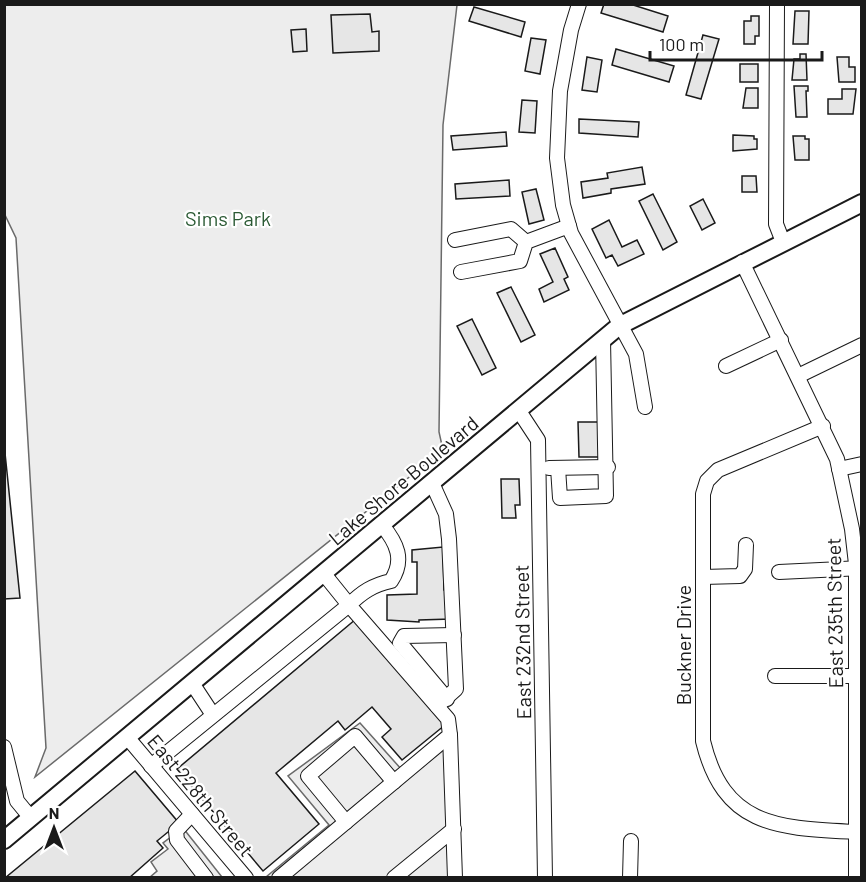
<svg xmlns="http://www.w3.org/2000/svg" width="866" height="882" viewBox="0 0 866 882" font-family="Barlow,sans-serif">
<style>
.built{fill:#ededed;stroke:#6a6a6a;stroke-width:1.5}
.building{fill:#e6e6e6;stroke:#1a1a1a;stroke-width:1.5}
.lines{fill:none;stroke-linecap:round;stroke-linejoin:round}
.minor-casing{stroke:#1a1a1a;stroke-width:16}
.major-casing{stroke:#1a1a1a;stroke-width:20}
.minor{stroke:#fff;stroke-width:14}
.major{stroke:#fff;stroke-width:16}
.labels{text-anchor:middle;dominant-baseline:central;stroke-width:4.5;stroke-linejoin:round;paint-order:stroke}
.park-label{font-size:20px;fill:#2b5a34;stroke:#fff}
.street-label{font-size:20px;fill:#1a1a1a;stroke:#fff}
</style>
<rect width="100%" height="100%" fill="#fff"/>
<g class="built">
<path d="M5 5H457L443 125 439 432 443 450 35 777 46 748 16 238 5 215Z"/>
<path d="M360 723 402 770 454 725 461 877H266L329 825 288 776Z"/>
<path d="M183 828 222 877 149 878 157 871 151 862 168 849 163 843Z"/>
</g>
<g class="building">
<path d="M604 4H630L668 16 663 32 601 13Z"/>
<path d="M474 7 525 22 521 37 469 21Z"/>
<path d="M795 11H809L808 44H793Z"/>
<path d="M370 14 372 32 379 31V51L333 53 331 15Z"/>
<path d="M751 16H759V36H755V44H744V21H751Z"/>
<path d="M306 29 307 51 293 52 291 30Z"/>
<path d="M703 35 719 39 701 99 686 95Z"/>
<path d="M531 38 546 40 540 74 525 71Z"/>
<path d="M616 49 674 66 669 82 612 65Z"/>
<path d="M800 54H806L807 80H792L794 59H800Z"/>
<path d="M587 57 602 60 597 92 582 90Z"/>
<path d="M837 57H849V67H855V82H839Z"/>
<rect x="740" y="64" width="18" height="18"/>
<path d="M794 86H808V91H806L807 117H796Z"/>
<path d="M746 88H758V108H743Z"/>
<path d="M842 89H856L853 114H828V99H842Z"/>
<path d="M522 100 537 101 535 133 519 132Z"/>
<path d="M579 119 639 122 638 137 579 133Z"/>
<path d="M506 132 507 146 453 150 451 136Z"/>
<path d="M733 135 754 136V139H757V149L733 151Z"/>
<path d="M793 136H805V139H809V160H795Z"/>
<path d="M642 167 645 184 611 189V193L583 198 581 182 608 178 607 173Z"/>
<path d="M742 176H756L757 192H742Z"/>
<path d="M509 180 510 196 456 199 455 184Z"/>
<path d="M536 189 544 220 529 224 522 192Z"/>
<path d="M653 194 677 242 663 250 639 201Z"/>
<path d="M703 199 715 223 702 230 690 206Z"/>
<path d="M609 220 622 247 637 240 644 254 618 266 612 255 606 258 592 229Z"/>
<path d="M555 248 568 277 564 279 569 290 544 302 539 289 553 282 540 254Z"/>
<path d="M511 287 535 335 521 342 497 293Z"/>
<path d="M472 319 496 368 482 375 457 326Z"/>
<path d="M578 422H603L604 457H579Z"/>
<path d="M5 453 20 598 4 599V453Z"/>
<path d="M501 479H519L520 505H515L516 518H502Z"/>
<path d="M443 547 444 590H450L451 619 419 620V622L387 620V595L417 594V562H412V550Z"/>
<path d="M356 619 445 725 402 760 382 737 391 729 372 707 345 730 338 721 276 773 319 824 263 871 177 769Z"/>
<path d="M135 771 179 823 157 841 163 848 129 878H5Z"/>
</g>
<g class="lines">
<defs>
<g id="minor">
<path d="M579 4 571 30 560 91 557 158 563 205 571 233 636 354 645 407"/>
<path d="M777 4 776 224 783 242"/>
<path d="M455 240 511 229 526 242"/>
<path d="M742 262 837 459 852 529 856 564V878"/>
<path d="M461 272 520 261 526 242 569 226"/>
<path d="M726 366 781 340"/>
<path d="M798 376 862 345"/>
<path d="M519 411 538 440 545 878"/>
<path d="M823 426 718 470 707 481 703 494V741C724 828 779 828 856 832"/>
<path d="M549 468 608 467"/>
<path d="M558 468 560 498 606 496 603 340"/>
<path d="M839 469 862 464"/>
<path d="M432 483 446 514 449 539 456 689 437 706"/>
<path d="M779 572 862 568"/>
<path d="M703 577 740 576 745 569 746 545"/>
<path d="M775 676H862"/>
<path d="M192 683 213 715"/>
<path d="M447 699 400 643 404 636 454 635"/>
<path d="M450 735 455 878"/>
<path d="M127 737 246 878"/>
<path d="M4 747 17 801 31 818"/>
<path d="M151 766 349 605 324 574"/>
<path d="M192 814 176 831 177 840 206 878"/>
<path d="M346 822 308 776 355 736 394 782"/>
<path d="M279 878 450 735 448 719 349 605C362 592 373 585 391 581 405 560 397 543 382 525"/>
<path d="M394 878 454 829"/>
<path d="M630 878 631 841"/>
</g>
<path id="major" d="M4 840 619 326 862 203"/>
</defs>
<use href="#minor" class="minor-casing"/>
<use href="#major" class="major-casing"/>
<use href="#minor" class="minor"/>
<use href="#major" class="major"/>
</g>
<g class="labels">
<g class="park-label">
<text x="228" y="218">Sims Park</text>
</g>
<g class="street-label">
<text transform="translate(403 480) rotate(-40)">Lake Shore Boulevard</text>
<text transform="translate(834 613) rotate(-91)">East 235th Street</text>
<text transform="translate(522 642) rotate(-91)">East 232nd Street</text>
<text transform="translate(683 645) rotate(-90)">Buckner Drive</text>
<text transform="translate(201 795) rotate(50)">East 228th Street</text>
</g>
</g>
<rect width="866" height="882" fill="none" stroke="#1a1a1a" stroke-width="12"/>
<g transform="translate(54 828)" stroke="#ffffff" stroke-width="4.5" paint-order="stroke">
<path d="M0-4.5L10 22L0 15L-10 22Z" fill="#1a1a1a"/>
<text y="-9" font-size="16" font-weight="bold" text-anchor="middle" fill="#1a1a1a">N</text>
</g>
<path d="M650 51v9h172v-9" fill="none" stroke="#1a1a1a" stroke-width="3"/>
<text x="659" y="51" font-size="18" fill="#1a1a1a" stroke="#ffffff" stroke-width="4.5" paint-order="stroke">100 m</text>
</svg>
